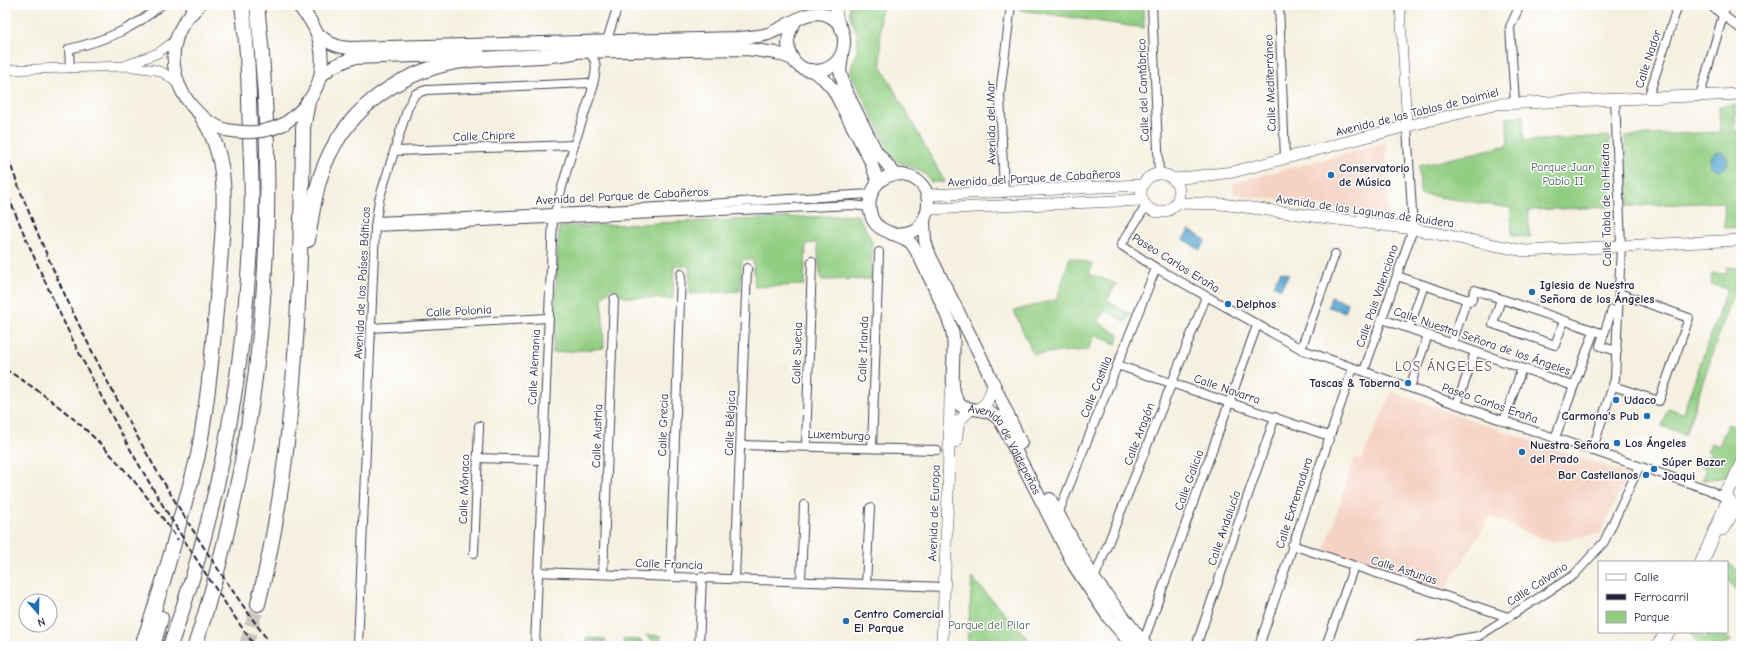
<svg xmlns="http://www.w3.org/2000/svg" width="1746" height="651" viewBox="0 0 1746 651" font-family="'Comic Neue',sans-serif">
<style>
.built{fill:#f5d2c2}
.green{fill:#92ce82;stroke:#5a785e}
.water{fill:#55a5cf;stroke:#3c6485}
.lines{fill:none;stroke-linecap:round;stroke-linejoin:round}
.motorway-tunnel{stroke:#cbc7be;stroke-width:14;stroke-dasharray:14 7;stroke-linecap:butt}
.minor-casing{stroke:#424154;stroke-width:10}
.tertiary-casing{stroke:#424154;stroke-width:10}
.secondary-casing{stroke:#424154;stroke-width:12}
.primary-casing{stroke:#424154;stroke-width:14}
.trunk-casing{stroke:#424154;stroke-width:14}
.motorway-casing{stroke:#424154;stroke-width:16}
.minor{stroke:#fff;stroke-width:8}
.tertiary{stroke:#fff;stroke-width:9}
.secondary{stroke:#fff;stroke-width:11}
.primary{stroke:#fff;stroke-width:12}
.trunk{stroke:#fff;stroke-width:13}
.motorway{stroke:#fff;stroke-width:14}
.rail{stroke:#22223b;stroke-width:2;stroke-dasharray:6 3;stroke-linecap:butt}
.primary-bridge-casing{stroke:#424154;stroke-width:14;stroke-linecap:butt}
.primary-bridge{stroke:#fff;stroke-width:12}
.poi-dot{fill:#1f6fb2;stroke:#fff;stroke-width:1.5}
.labels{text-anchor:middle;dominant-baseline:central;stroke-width:3;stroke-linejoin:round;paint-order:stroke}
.street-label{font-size:12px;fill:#22223b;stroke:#fff}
.park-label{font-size:12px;fill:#495e54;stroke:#fff}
.poi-label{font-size:12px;font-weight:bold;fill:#22223b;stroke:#fff;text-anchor:start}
.quarter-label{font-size:14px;letter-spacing:1px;fill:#664b52;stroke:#fff}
</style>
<rect width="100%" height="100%" fill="#fff"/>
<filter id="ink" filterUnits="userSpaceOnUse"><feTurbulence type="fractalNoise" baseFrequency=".025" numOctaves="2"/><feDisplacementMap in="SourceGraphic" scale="8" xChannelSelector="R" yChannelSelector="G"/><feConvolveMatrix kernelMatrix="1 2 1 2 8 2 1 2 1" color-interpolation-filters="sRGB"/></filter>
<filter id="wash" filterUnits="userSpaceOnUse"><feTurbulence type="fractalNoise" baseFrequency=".012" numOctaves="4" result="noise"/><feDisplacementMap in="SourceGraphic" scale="16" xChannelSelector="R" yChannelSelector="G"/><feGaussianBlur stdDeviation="0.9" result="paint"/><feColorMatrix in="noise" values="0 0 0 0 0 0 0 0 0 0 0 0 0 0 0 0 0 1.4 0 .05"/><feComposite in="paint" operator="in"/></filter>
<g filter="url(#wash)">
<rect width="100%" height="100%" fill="#f5f0df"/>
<g class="built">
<path d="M1386 143 1389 215 1234 194 1233 183Z"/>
<path d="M1392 392 1628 474 1600 534 1549 542 1490 516 1445 590 1325 550 1355 458 1362 460Z"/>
</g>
<g class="green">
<path d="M850 5H883L880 16 881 66 945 182H931C920 163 903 170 892 156L851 73C851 62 859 53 858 42 858 28 847 19 850 5Z"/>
<path d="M1022 5H1143L1144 28 1020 10Z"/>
<path d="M1735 104 1736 131H1741V227L1725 228 1724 202 1628 206 1625 136 1720 132 1719 106Z"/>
<path d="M1523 115 1524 141 1609 136 1612 207 1528 210 1530 238 1512 235 1511 208 1420 194 1419 166 1508 145 1507 118Z"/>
<path d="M858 215 872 241 871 279 821 280 817 243 806 244 804 285 755 287 753 260 742 259 740 291 690 294 689 266H674L673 299 625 297 611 288 602 298 604 348 553 353 559 227Z"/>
<path d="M1070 257 1093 264 1089 274 1116 284 1107 301 1131 314 1125 322 1105 310 1098 322 1119 335 1116 344 1095 335 1088 350 1033 354 1014 311 1057 299Z"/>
<path d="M1727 267 1741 269 1685 435 1662 426 1668 408 1683 413 1727 289 1710 284 1712 273 1727 274Z"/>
<path d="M1728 424 1741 429V445L1727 477 1702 480 1707 469 1700 466 1701 461 1705 463 1710 452 1707 451 1711 443 1719 446Z"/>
<path d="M1727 562 1741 573V598L1727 579Z"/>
<path d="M972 578 1035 646H967Z"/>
<path d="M1690 632H1696L1706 639 1709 633 1708 632H1724L1730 641 1722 646H1699Z"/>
<path d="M646 635 661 636 660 646H658Z"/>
<path d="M586 638 604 639 606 642H586Z"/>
<path d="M623 639 640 640 644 643H623Z"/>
</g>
<g class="water">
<circle cx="1719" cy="161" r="9"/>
<path d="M1189 230 1206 240 1200 250 1183 239Z"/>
<path d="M1281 271 1289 275 1280 289 1273 285Z"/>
<path d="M1331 297 1348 303 1345 312 1328 307Z"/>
</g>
</g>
<g filter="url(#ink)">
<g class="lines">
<path class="motorway-tunnel" d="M246 646 258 604"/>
<defs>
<g id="minor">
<path d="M1152 5 1159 173"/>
<path d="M1279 5 1285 159"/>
<path d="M1710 5 1741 29"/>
<path d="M607 40 618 5"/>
<path d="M586 52C601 59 595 75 592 89"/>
<path d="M70 68 69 49C103 41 134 29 161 5"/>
<path d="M1700 95 1726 5"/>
<path d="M1648 98 1678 5"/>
<path d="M1515 103 1510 27 1520 5"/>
<path d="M395 151 574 145"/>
<path d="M1004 193 1000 94 1011 5"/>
<path d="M1146 206 1121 245 1156 268 1303 350 1504 421 1707 489 1727 499"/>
<path d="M376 221 576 212 870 194"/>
<path d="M375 227 852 205 869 207"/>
<path d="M1397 276 1471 301 1475 290 1604 334"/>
<path d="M1501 299 1493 324 1555 345 1564 321"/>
<path d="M1382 319 1573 386"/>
<path d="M371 328 548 318"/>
<path d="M1409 328 1424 285"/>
<path d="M1452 343 1467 299"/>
<path d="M1301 349 1335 254"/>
<path d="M1617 351 1600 346 1612 310 1618 312"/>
<path d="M1117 365 1329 436"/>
<path d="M1364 371 1413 229 1407 126"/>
<path d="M1613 386 1659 401 1689 318 1619 293"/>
<path d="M1410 387 1428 335"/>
<path d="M1457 404 1475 352"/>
<path d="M1504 421 1522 368"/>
<path d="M1555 438 1594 331"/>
<path d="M741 445 937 450"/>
<path d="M806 446 812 261"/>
<path d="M872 448 879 252"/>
<path d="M1592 451 1615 379 1621 246 1615 99"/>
<path d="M477 458 541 460"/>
<path d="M1058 514 1156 268"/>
<path d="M1292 545 1508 617"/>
<path d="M474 553 479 426"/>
<path d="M537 572 945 587"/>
<path d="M603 574 614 299"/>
<path d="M670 576 681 274"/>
<path d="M735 579 747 268"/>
<path d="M1094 579 1206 297"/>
<path d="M801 581 804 505"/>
<path d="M866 584 870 508"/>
<path d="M1143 643 1257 325"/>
<path d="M358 646 375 227 379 200 408 107 415 94 426 90 587 83 592 85 593 88 574 145 553 219 535 646"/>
<path d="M699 646 702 577"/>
<path d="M1196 646 1275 417"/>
<path d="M1259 646 1353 368"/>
<path d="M1326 646 1354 566"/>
<path d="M1419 646 1479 636 1574 575 1604 542 1639 467"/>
</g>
<g id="tertiary">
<path d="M1400 5 1407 126"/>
<path d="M127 65 158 53 177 39"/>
<path d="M5 70 126 66 156 70 164 73 178 84"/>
</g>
<g id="secondary">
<path d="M837 5 836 11 839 25"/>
<circle cx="1160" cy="193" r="19"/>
<path d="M1174 179 1233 172 1407 126 1498 104 1741 94"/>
<path d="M928 195 1142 185"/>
<path d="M1176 203 1221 204 1413 229 1525 251 1741 240"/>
<path d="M928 209 1142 200"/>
<path d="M979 409 987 402 994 383"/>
<path d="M956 442 959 421 971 409"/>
<path d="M942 646 948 494 950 397 953 383"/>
</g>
<g id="primary">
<path d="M199 6C153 43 174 111 226 130"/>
<path d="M317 33C327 42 335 47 349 48L738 38C748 37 758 37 768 34 785 28 806 9 824 14 852 22 850 64 822 70 792 76 779 44 795 22"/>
<path d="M565 52 747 49 776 53 793 59"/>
<path d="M842 55 840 71 845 89 876 151 895 174"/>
<path d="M811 70 823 78 833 89 871 162 878 183"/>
<path d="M320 77 332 67 352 58 479 54"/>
<path d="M284 124C292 118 301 111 307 103 330 74 325 32 299 7"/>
<path d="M924 220 925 241 930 256 981 357 1021 443"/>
<path id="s1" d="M892 234C900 234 909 234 916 229 933 215 933 185 910 177 883 166 862 193 872 218 878 233 898 233 910 242 917 248 946 312 950 324 960 348 944 389 961 406 978 413 986 405 1001 422L1075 567 1109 618 1133 646"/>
<path d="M1050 499 1094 579 1146 646"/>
</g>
<g id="trunk">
<path d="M1733 483 1741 465"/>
<path d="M1733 506 1727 499 1726 491 1733 483 1741 482"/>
<path d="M1722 529 1736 506"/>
<path d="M1702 562 1728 501"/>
<path d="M1657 646 1668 632"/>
</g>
<g id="motorway">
<path d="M302 5 305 13"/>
<path d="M192 12 196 5"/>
<path d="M308 240C311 219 314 196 321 175 341 114 394 74 456 62 495 55 535 60 574 52"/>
<path d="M258 604C287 490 296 372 300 256 301 213 303 171 303 128L308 102"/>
<path d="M142 646C157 603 170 560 181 516 187 496 193 476 198 455 209 396 214 335 219 275 223 222 233 163 202 117"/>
<path d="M153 646 161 618"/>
<path d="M170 646C218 512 245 369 251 227 253 197 251 166 250 135 249 92 248 48 242 5"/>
<path d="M195 646C262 441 282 219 257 5"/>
</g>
</defs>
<use href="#minor" class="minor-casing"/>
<use href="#tertiary" class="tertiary-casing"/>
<use href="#secondary" class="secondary-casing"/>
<use href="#primary" class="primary-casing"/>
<use href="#trunk" class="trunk-casing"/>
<use href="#motorway" class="motorway-casing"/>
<use href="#minor" class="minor"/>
<use href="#tertiary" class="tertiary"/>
<use href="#secondary" class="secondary"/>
<use href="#primary" class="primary"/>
<use href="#trunk" class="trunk"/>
<use href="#motorway" class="motorway"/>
<g class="rail">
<path d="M5 150C67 321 164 500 272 646"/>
<path d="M5 188C70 350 154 504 255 646"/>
<path d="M5 369C80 415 128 467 178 540"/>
</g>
<defs>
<path id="primary-bridge" d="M226 130C248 134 264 133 284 124"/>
</defs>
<use href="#primary-bridge" class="primary-bridge-casing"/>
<use href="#primary-bridge" class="primary-bridge"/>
</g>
</g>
<g class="poi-dot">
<circle cx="1331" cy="175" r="4"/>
<circle cx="1532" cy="292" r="4"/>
<circle cx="1228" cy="304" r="4"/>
<circle cx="1408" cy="383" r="4"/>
<circle cx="1616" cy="400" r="4"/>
<circle cx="1647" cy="416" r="4"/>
<circle cx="1617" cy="443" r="4"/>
<circle cx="1522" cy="452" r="4"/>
<circle cx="1654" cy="469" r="4"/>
<circle cx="1646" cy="475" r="4"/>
<circle cx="846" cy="621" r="4"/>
</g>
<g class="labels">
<g class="street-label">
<text transform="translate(1648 59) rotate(-72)">Calle Nador</text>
<text transform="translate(1270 83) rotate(-92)">Calle Mediterráneo</text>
<text transform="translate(1143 90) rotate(-92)">Calle del Cantábrico</text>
<text transform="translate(1417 112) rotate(-14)">Avenida de las Tablas de Daimiel</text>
<text transform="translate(991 123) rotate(-91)">Avenida del Mar</text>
<text transform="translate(484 136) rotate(-2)">Calle Chipre</text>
<text transform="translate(1034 178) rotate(-3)">Avenida del Parque de Cabañeros</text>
<text transform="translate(622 196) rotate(-3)">Avenida del Parque de Cabañeros</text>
<text transform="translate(1606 205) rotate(-91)">Calle Tabla de la Hiedra</text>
<text transform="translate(1365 211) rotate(8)">Avenida de las Lagunas de Ruidera</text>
<text transform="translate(1176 263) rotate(32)">Paseo Carlos Eraña</text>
<text transform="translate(362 283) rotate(-87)">Avenida de los Países Bálticos</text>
<text transform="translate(1377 296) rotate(-71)">Calle Pais Valenciano</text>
<text transform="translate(459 311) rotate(-3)">Calle Polonia</text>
<text transform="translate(1482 341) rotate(19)">Calle Nuestra Señora de los Ángeles</text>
<text transform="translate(863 349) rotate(-88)">Calle Irlanda</text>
<text transform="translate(797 353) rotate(-88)">Calle Suecia</text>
<text transform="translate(534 367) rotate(-87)">Calle Alemania</text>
<text transform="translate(1096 387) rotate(-68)">Calle Castilla</text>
<text transform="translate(1227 389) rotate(19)">Calle Navarra</text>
<text transform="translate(1490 403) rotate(19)">Paseo Carlos Eraña</text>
<text transform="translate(730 423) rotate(-88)">Calle Bélgica</text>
<text transform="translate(663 425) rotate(-88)">Calle Grecia</text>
<text transform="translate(1139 434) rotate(-69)">Calle Aragón</text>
<text transform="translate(839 435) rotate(2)">Luxemburgo</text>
<text transform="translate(597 436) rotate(-88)">Calle Austria</text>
<text stroke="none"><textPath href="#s1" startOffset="448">Avenida de Valdepeñas</textPath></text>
<text transform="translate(1189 480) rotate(-70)">Calle Galicia</text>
<text transform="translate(464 489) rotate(-88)">Calle Mónaco</text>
<text transform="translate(1294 503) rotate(-72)">Calle Extremadura</text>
<text transform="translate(934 513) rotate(-88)">Avenida de Europa</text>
<text transform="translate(1224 528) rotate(-71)">Calle Andalucía</text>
<text transform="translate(669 564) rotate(2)">Calle Francia</text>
<text transform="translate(1404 570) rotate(18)">Calle Asturias</text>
<text transform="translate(1537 584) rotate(-33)">Calle Calvario</text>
</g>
<g class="park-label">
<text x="1563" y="167">Parque Juan<tspan x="1563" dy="14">Pablo II</tspan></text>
<text x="989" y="625">Parque del Pilar</text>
</g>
<g class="poi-label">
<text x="1339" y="168">Conservatorio<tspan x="1339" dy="14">de Música</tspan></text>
<text x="1540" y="285">Iglesia de Nuestra<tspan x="1540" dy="14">Señora de los Ángeles</tspan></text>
<text x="1236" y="304">Delphos</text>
<text x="1400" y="383" text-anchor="end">Tascas &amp; Taberna</text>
<text x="1624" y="400">Udaco</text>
<text x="1639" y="416" text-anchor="end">Carmona's Pub</text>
<text x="1625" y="443">Los Ángeles</text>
<text x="1530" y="445">Nuestra Señora<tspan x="1530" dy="14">del Prado</tspan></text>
<text x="1662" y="462">Súper Bazar<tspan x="1662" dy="14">Joaqui</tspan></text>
<text x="1638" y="475" text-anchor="end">Bar Castellanos</text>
<text x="854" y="614">Centro Comercial<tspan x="854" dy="14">El Parque</tspan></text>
</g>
<g class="quarter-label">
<text x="1444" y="366">LOS ÁNGELES</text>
</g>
</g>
<rect width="1746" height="651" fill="none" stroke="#fff" stroke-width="20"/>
<rect x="1598" y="561" width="130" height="72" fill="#ffffff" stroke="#a7a7b1"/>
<rect x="1606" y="574" width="20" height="6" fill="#ffffff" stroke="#a7a7b1"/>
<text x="1634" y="581" font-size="12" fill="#22223b">Calle</text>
<rect x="1606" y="594" width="20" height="6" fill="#22223b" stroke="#a7a7b1"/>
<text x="1634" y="601" font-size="12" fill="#22223b">Ferrocarril</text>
<rect x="1606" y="611" width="20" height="12" fill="#92ce82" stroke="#a7a7b1"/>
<text x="1634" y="621" font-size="12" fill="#22223b">Parque</text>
<g transform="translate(38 613) rotate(160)"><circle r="19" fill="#ffffff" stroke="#a7a7b1"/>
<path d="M0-3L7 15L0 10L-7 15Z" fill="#1f6fb2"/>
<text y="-6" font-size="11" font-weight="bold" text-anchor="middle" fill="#22223b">N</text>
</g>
</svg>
